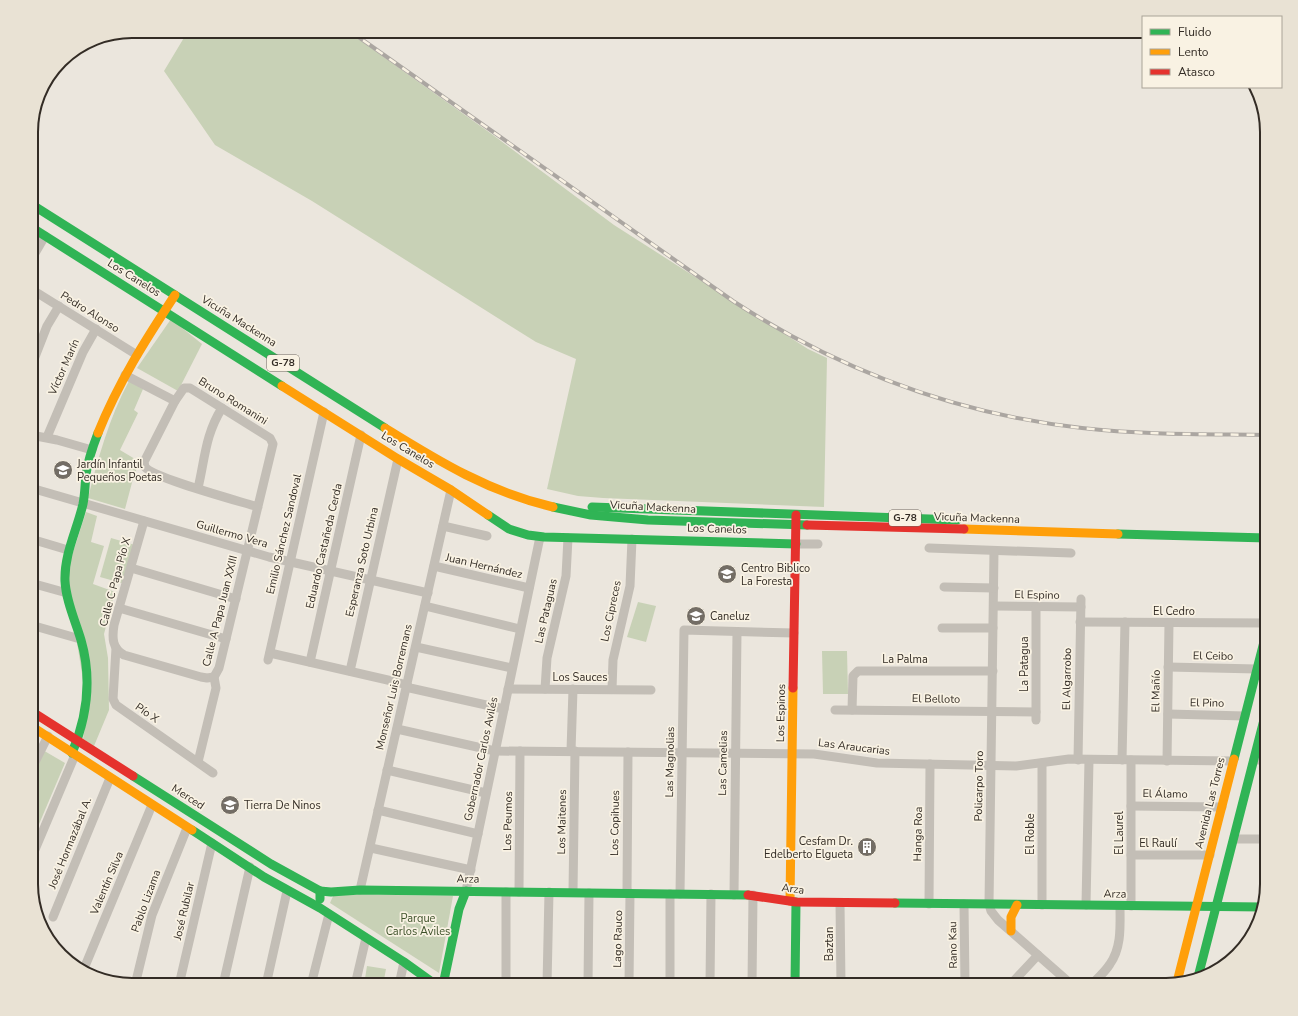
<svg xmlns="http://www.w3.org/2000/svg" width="1298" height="1016" viewBox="0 0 1298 1016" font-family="'Nunito Sans',sans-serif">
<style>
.green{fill:#c8d1b6}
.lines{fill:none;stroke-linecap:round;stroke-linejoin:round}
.street{stroke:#c3beb6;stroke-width:9}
.fast{stroke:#30b455;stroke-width:9}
.slow{stroke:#ff9f0a;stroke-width:9}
.jam{stroke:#e5322d;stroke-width:9}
.rail-casing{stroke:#aba6a1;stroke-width:4}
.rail{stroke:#f9f2e3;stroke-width:2.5;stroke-dasharray:8;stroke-linecap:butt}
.labels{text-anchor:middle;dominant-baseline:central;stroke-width:3.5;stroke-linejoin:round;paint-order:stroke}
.shield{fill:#f9f2e3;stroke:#6e675e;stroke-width:1}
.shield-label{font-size:10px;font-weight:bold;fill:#332c25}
.street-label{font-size:11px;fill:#332c25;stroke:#f9f2e3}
.poi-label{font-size:11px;fill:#332c25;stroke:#f9f2e3;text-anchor:start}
.park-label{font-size:11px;fill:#3d5129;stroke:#f9f2e3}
.rim{fill:none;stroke:#332c25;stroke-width:2}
</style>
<rect width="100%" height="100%" fill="#ebe6dd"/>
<g class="green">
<path d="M188 31H347L493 135 614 225 808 349 827 358 824 507 603 498 578 496 547 489 576 359 536 342 312 201 215 145 164 71Z"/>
<path d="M171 319 202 344 178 391 137 368Z"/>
<path d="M129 381 143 389 134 410 138 413 120 450 140 462 134 475 125 509 88 498C98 458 109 418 129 381Z"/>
<path d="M86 512 97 516 91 542 104 546 93 584 115 592 104 634 108 658 109 710 94 746 83 739 88 711 70 599 68 568Z"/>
<path d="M111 538 135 545 125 584 100 577Z"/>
<path d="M638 602 656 606 646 642 627 637Z"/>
<path d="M822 651H847L848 694H823Z"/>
<path d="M41 749 65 763 31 843V774Z"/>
<path d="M1262 771H1267V808H1261Z"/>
<path d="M334 894 453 896 439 973 330 903Z"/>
<path d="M367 966 386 969 383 985H364Z"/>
</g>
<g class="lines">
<g class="street">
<path d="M31 260 45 236"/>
<path d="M31 289 137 355"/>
<path d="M31 367 47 326 59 306"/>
<path d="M125 375 175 401"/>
<path d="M31 435 57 440 92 450"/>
<path d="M47 437 83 352 96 329"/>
<path d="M31 488 269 557 428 593"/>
<path d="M198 488C205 459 205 435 222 408"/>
<path d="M144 521 114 625C112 638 112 648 124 655L201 677 207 678 214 677"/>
<path d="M443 526 487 536"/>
<path d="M31 539 68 550"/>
<path d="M796 544H818"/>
<path d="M929 548 1071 553"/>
<path d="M994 551 989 904 991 911 998 920 1072 985"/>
<path d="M434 566 529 588"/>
<path d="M131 568 236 599"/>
<path d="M31 583 67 593"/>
<path d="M944 587 994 588"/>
<path d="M425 606 520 629"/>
<path d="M994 606 1081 607"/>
<path d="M119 608 226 639"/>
<path d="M1080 622 1267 623"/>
<path d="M31 625 80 639"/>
<path d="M942 628H993"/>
<path d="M416 647 512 668"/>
<path d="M116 648 113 699 116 705 213 773"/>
<path d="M270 653 392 681 407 685 410 688 504 709"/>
<path d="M268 660 324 412"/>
<path d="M310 662 361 435"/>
<path d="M1168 667 1257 669"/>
<path d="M350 671 398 459"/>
<path d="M214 677 219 668 273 444 270 438 190 388H184L175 401 144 462 145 467C153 478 239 501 258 507"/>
<path d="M508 689 651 690"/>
<path d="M545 689 547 658 566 576 568 538"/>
<path d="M612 689 613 660 630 586 632 539"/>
<path d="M835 710 1036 712"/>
<path d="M852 710 853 676 858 671H993"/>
<path d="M1168 714 1245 716"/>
<path d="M1036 720V607"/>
<path d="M397 729 495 751 814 754 877 763 1016 766 1069 759 1233 761"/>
<path d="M571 751 573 689"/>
<path d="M1078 760 1081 599"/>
<path d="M1122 760 1125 622"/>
<path d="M1254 760H1267"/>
<path d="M1167 761 1169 623"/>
<path d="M198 762 216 688 214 677"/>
<path d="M31 770 48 736"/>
<path d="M387 770 486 793"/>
<path d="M1131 806 1222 807"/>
<path d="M378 810 478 834"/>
<path d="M1234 839H1267"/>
<path d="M371 848 471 870"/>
<path d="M1131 855H1210"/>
<path d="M31 859 75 755"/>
<path d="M360 890 451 490"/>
<path d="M466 891 540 537"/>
<path d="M519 892 520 751"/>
<path d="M573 892 575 751"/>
<path d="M627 893 628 752"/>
<path d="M680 894 684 630 794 633"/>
<path d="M734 895 737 632"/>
<path d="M840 903 841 985"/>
<path d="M929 904 930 764"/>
<path d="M964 904 965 985"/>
<path d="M1042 905V763"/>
<path d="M1086 905 1089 760"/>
<path d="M1131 906V760"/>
<path d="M53 917 110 778"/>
<path d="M83 971 152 805"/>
<path d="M135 985 152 915 187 828"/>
<path d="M179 985 212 843"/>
<path d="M223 985 250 867"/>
<path d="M266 985 287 891"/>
<path d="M311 985 329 914"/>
<path d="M355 985 366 938"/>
<path d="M399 985 404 962"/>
<path d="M506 985V892"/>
<path d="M547 985 549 892"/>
<path d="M588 985 589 893"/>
<path d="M629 985 630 893"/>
<path d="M670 985V894"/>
<path d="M710 985 711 894"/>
<path d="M752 985 753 895"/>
<path d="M1010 985 1038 955"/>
<path d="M1091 985C1098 978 1105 972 1110 964 1122 947 1120 925 1120 906"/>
</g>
<g class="fast">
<path d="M31 204 385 428"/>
<path d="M31 227 282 386"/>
<path d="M553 507 591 515 648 520 807 525"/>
<path d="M592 507 957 520"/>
<path d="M488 515 509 529 528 535 544 537 796 544"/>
<path d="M1118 534 1267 538"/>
<path d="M72 753C87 717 92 678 81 640 75 620 66 601 65 581 64 554 77 530 83 504 85 494 85 484 86 474 88 460 93 446 98 433"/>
<path d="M1234 759 1267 630"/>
<path d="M133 776 271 864 320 891V899"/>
<path d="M192 830 264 877 320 908 404 962 436 985"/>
<path d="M320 891 331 892 360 890 748 895"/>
<path d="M895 903 1263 907"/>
<path d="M1198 977 1267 708"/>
<path d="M443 985 459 909 466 891"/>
<path d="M795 985 796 902"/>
</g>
<g class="slow">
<path d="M282 386 398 459 451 490 488 515"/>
<path d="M385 428C440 462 489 492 553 507"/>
<path d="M98 433C118 383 146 339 175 295"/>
<path d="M964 529 1118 534"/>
<path d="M31 726 192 830"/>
<path d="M790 901 793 688"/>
<path d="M1011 931V917L1017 905"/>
<path d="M1177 982 1234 759"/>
</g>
<g class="jam">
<path d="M807 525 964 529"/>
<path d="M793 688 796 515"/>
<path d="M31 711 133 776"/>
<path d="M748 895 796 902 895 903"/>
</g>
<defs>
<path id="rail" d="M350 31 733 301C839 370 957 414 1082 428 1144 435 1206 434 1267 435"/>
</defs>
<use href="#rail" class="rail-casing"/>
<use href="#rail" class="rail"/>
</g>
<defs>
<symbol id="school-disc" viewBox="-11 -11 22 22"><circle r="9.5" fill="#736d65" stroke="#f9f2e3"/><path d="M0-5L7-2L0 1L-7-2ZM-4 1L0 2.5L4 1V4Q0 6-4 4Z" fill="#fff"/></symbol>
<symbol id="building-disc" viewBox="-11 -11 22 22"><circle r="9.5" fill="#736d65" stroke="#f9f2e3"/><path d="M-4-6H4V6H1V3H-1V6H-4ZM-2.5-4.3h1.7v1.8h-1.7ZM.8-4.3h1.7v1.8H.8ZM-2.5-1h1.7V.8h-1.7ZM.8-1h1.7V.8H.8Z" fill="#fff"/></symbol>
</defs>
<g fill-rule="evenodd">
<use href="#school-disc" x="52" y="459" width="22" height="22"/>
<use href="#school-disc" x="716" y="563" width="22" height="22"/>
<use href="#school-disc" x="685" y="605" width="22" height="22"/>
<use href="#school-disc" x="219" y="794" width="22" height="22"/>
<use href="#building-disc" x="856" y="836" width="22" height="22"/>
</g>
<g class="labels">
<g class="shield">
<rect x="267" y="355" width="32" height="16" rx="3"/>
<rect x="889" y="510" width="32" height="16" rx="3"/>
</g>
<g class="shield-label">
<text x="283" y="363">G-78</text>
<text x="905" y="518">G-78</text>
</g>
<g class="street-label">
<text transform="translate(134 278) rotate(32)">Los Canelos</text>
<text transform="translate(90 312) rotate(32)">Pedro Alonso</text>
<text transform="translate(239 321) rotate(32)">Vicuña Mackenna</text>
<text transform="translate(64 367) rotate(-66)">Víctor Marín</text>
<text transform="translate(233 401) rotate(32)">Bruno Romanini</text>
<text transform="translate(408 450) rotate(31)">Los Canelos</text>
<text transform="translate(653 507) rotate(3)">Vicuña Mackenna</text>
<text transform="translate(977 518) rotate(2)">Vicuña Mackenna</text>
<text transform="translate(717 529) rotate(2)">Los Canelos</text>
<text transform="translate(232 534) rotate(16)">Guillermo Vera</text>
<text transform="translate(284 534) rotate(-77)">Emilio Sánchez Sandoval</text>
<text transform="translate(324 546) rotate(-77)">Eduardo Castañeda Cerda</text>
<text transform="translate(362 562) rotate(-77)">Esperanza Soto Urbina</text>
<text transform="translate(484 566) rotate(13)">Juan Hernández</text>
<text transform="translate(115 582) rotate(-75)">Calle C Papa Pío X</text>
<text transform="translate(1037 595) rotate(1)">El Espino</text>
<text transform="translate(220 611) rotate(-76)">Calle A Papa Juan XXIII</text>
<text transform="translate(546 611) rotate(-77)">Las Pataguas</text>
<text transform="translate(611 611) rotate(-78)">Los Cipreces</text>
<text x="1174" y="611">El Cedro</text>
<text transform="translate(1213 656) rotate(1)">El Ceibo</text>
<text x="905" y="659">La Palma</text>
<text transform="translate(1024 664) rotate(-90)">La Patagua</text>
<text x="580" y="677">Los Sauces</text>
<text transform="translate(1067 679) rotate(-89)">El Algarrobo</text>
<text transform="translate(394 687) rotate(-77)">Monseñor Luis Borremans</text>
<text transform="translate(1156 691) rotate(-89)">El Mañío</text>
<text transform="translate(936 699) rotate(1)">El Belloto</text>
<text transform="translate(1207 703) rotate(1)">El Pino</text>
<text transform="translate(147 713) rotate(35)">Pío X</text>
<text transform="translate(781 713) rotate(-89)">Los Espinos</text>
<text transform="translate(854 747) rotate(7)">Las Araucarias</text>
<text transform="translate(481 759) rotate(-78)">Gobernador Carlos Avilés</text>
<text transform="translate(670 762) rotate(-89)">Las Magnolias</text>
<text transform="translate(723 763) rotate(-89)">Las Camelias</text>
<text transform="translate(979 786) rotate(-89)">Policarpo Toro</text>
<text transform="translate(1165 794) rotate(1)">El Álamo</text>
<text transform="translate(188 797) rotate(33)">Merced</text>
<text transform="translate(1210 803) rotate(-76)">Avenida Las Torres</text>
<text transform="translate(508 821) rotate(-89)">Los Peumos</text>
<text transform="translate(562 822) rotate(-89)">Los Maitenes</text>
<text transform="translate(615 823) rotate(-89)">Los Copihues</text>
<text transform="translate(1119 833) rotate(-90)">El Laurel</text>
<text transform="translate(918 834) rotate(-89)">Hanga Roa</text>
<text transform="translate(1030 834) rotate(-90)">El Roble</text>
<text transform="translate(70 843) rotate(-68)">José Hormazábal A.</text>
<text x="1158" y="843">El Raulí</text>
<text transform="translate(468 879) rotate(1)">Arza</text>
<text transform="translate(107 883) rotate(-67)">Valentín Silva</text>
<text transform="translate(793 889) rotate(7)">Arza</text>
<text transform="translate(1115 894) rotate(1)">Arza</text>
<text transform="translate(146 901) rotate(-70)">Pablo Lizama</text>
<text transform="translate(184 911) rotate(-77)">José Rubilar</text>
<text transform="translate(618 939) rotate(-89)">Lago Rauco</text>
<text transform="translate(829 944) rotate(-90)">Baztan</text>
<text transform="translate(953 945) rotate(-91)">Rano Kau</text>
</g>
<g class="poi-label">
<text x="77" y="464">Jardín Infantil<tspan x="77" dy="13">Pequeños Poetas</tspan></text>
<text x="741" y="568">Centro Biblico<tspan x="741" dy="13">La Foresta</tspan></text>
<text x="710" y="616">Caneluz</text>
<text x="244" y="805">Tierra De Ninos</text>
<text x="853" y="841" text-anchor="end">Cesfam Dr.<tspan x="853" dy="13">Edelberto Elgueta</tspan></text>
</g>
<g class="park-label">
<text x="418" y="918">Parque<tspan x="418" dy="13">Carlos Aviles</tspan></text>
</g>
</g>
<path d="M0 0H1298V1016H0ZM132 38H1166A94 94 0 0 1 1260 132V884A94 94 0 0 1 1166 978H132A94 94 0 0 1 38 884V132A94 94 0 0 1 132 38Z" fill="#e9e2d4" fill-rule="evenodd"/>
<path class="rim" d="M132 38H1166A94 94 0 0 1 1260 132V884A94 94 0 0 1 1166 978H132A94 94 0 0 1 38 884V132A94 94 0 0 1 132 38Z"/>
<rect x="1142" y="16" width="140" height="72" fill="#f9f2e3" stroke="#aaa397"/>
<rect x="1150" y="29" width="20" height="6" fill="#30b455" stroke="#aaa397"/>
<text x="1178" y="36" font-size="12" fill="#332c25">Fluido</text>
<rect x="1150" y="49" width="20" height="6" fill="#ff9f0a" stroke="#aaa397"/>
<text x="1178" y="56" font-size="12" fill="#332c25">Lento</text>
<rect x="1150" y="69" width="20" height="6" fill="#e5322d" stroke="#aaa397"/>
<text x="1178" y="76" font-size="12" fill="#332c25">Atasco</text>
</svg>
